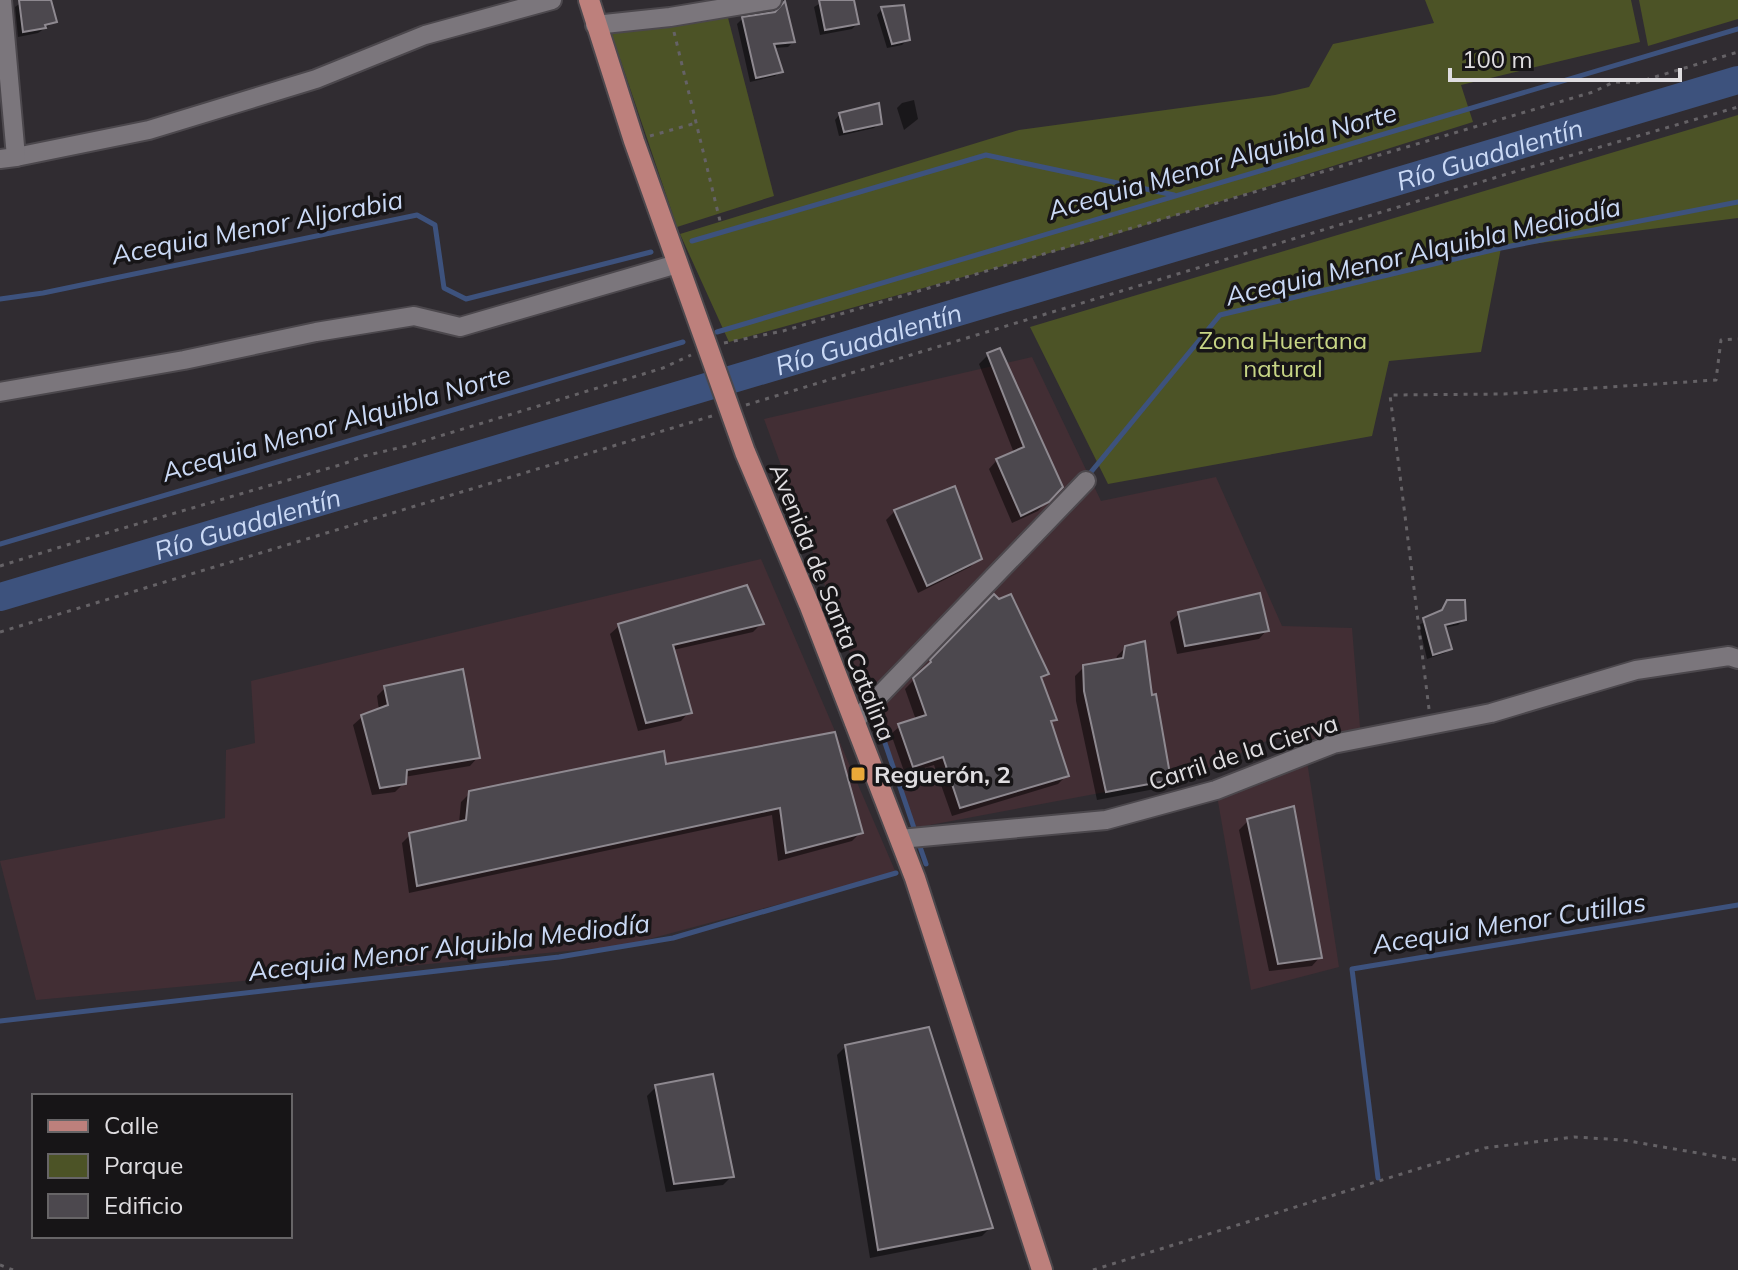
<svg xmlns="http://www.w3.org/2000/svg" width="1738" height="1270" viewBox="0 0 1738 1270" font-family="Mulish,sans-serif">
<style>
.industrial{fill:#422e34}
.green{fill:#4c5326}
.shadow{fill:#0007}
.lines{fill:none;stroke-linecap:round;stroke-linejoin:round}
.stream{stroke:#3d527d;stroke-width:5}
.river{stroke:#3d527d;stroke-width:28}
.building{fill:#4c484e;stroke:#8e8990;stroke-width:2}
.minor-casing{stroke:#4c484d;stroke-width:22}
.major-casing{stroke:#4c484d;stroke-width:24}
.path{stroke:#656266;stroke-width:3;stroke-dasharray:4 6;stroke-linecap:butt}
.minor{stroke:#7b767c;stroke-width:18}
.major{stroke:#bd807c;stroke-width:20}
.poi-dot{fill:#eba939;stroke:#171517;stroke-width:3}
.labels{text-anchor:middle;dominant-baseline:central;stroke-width:7;stroke-linejoin:round;paint-order:stroke}
.park-label{font-size:24px;fill:#c7d585;stroke:#171517}
.street-label{font-size:24px;fill:#dfdde0;stroke:#171517}
.poi-label{font-size:24px;font-weight:bold;fill:#dfdde0;stroke:#171517;text-anchor:start}
.water-label{font-size:26px;font-style:italic;fill:#cad9f5;stroke:#171517}
</style>
<rect width="100%" height="100%" fill="#302c31"/>
<g class="industrial">
<path d="M1032 357 1101 501 1216 477 1282 626 1352 628 1361 739H1271L1191 776 914 828 764 419Z"/>
<path d="M761 559 896 873 623 946 36 1000 0 861 225 818 226 750 255 743 251 681Z"/>
<path d="M1306 755 1339 967 1251 990 1216 790Z"/>
</g>
<g class="green">
<path d="M1425 0H1631L1640 42 1461 85 1473 122 1107 237 729 342 680 234 1019 130 1275 95 1309 87 1333 44 1434 23Z"/>
<path d="M1639 0H1738V19L1648 46Z"/>
<path d="M727 14 774 196 677 227 610 29Z"/>
<path d="M1738 115V218L1501 248 1481 352 1389 361 1372 436 1108 484 1030 327Z"/>
</g>
<g class="shadow">
<path d="M25 0H49L54 22 38 33 18 37 15 7Z"/>
<path d="M826 0H852L857 24 852 29 820 35 814 7Z"/>
<path d="M882 9 908 39 902 45 887 48 877 15Z"/>
<path d="M742 19 793 42 788 47 773 48 780 71 775 76 750 82 737 24Z"/>
<path d="M914 100 918 119 904 130 897 108 902 103Z"/>
<path d="M840 114 880 123 874 128 839 136 835 120Z"/>
<path d="M1361 259 1366 269 1361 275 1348 279 1345 267 1351 262Z"/>
<path d="M988 355 1061 487 1038 511 1012 523 989 469 997 460 1014 453 979 364Z"/>
<path d="M895 511 979 559 970 567 918 593 886 520Z"/>
<path d="M994 597 1047 674 1040 680 1054 719 1050 724 1067 775 1058 784 952 816 934 765 905 774 891 734 900 726 916 720 905 689Z"/>
<path d="M1448 602 1464 620 1458 625 1444 628 1450 648 1445 653 1427 659 1419 625 1440 613Z"/>
<path d="M1179 614 1267 630 1259 639 1177 654 1170 622Z"/>
<path d="M761 624 753 632 673 650 689 712 681 721 638 731 610 634 619 626Z"/>
<path d="M1126 647 1150 697 1169 779 1160 788 1097 800 1076 701 1075 676 1084 667 1116 661 1117 656Z"/>
<path d="M385 688 478 757 470 766 404 777V783L395 792 372 795 353 725 362 717 379 710 377 696Z"/>
<path d="M665 766 860 833 852 841 778 861 772 815 409 893 402 843 410 835 459 823 461 802 470 793Z"/>
<path d="M1248 821 1320 957 1312 966 1269 971 1239 830Z"/>
<path d="M846 1046 990 1228 982 1236 870 1258 837 1055Z"/>
<path d="M656 1087 732 1176 723 1185 666 1192 647 1096Z"/>
</g>
<g class="lines">
<g class="stream">
<path d="M692 241 986 155 1174 195"/>
<path d="M0 299 43 293 417 215 435 225 444 288 466 299 651 252"/>
<path d="M717 332 1738 29"/>
<path d="M1091 472 1220 315 1501 248 1738 202"/>
<path d="M0 544 683 342"/>
<path d="M873 708 914 828"/>
<path d="M919 844 926 864"/>
<path d="M0 1021 559 957 673 938 896 873"/>
<path d="M1378 1178 1352 969 1738 905"/>
</g>
<path class="river" id="s1" d="M0 597 1738 80"/>
</g>
<g class="building">
<path d="M19 0H51L57 22 45 25 46 28 23 32Z"/>
<path d="M819 0H854L859 24 825 30Z"/>
<path d="M785 1 795 42 774 44 783 72 756 78 742 17 775 12Z"/>
<path d="M904 5 910 40 892 44 881 7Z"/>
<path d="M879 103 882 124 844 132 839 113Z"/>
<path d="M1000 348 1063 487 1049 502 1021 516 996 459 1024 447 987 353Z"/>
<path d="M955 486 982 559 927 586 894 510Z"/>
<path d="M747 585 764 624 673 645 692 713 646 723 618 624Z"/>
<path d="M1260 593 1269 631 1185 646 1178 612Z"/>
<path d="M994 594 999 599 1011 594 1049 674 1041 677 1057 720 1051 721 1069 776 960 808 943 757 913 767 898 724 926 715 913 678 931 662 930 660Z"/>
<path d="M1447 600H1465L1466 620 1445 625 1452 649 1433 655 1423 618 1442 610Z"/>
<path d="M1145 641 1152 695 1156 694 1171 780 1106 792 1084 691 1083 665 1123 658 1125 646Z"/>
<path d="M463 669 480 758 407 770 406 784 380 788 361 715 388 705 384 686Z"/>
<path d="M835 732 863 833 786 853 780 808 417 886 409 833 466 820 469 791 664 751 666 764Z"/>
<path d="M1294 806 1322 958 1278 964 1247 819Z"/>
<path d="M929 1027 993 1228 878 1250 845 1045Z"/>
<path d="M713 1074 734 1177 674 1184 655 1085Z"/>
</g>
<g class="lines">
<defs>
<g id="minor">
<path d="M595 25 670 17 772 0"/>
<path d="M16 157 149 130 316 79 425 35 552 0"/>
<path d="M0 159 16 157 2 0"/>
<path d="M0 392 184 360 316 332 414 316 460 327 677 264"/>
<path d="M854 722 1086 481"/>
<path d="M900 839 1106 820 1216 790 1333 744 1491 713 1636 670 1729 656 1738 659"/>
</g>
<path id="major" d="M589 0 634 141 745 452 809 604 915 878 1042 1270"/>
</defs>
<use href="#minor" class="minor-casing"/>
<use href="#major" class="major-casing"/>
<g class="path">
<path d="M674 32 721 225"/>
<path d="M650 136 696 123"/>
<path d="M724 343 783 331 1593 92 1614 82 1635 83 1738 52"/>
<path d="M746 405 1507 174 1738 107"/>
<path d="M0 566 86 539 343 464 364 456 407 446 663 368 691 355"/>
<path d="M0 632 712 416"/>
<path d="M1429 709 1390 395 1504 394 1716 380 1721 340 1738 339"/>
<path d="M0 1265 13 1270"/>
<path d="M1093 1270 1485 1148 1574 1137 1623 1140 1738 1160"/>
</g>
<use href="#minor" class="minor"/>
<use href="#major" class="major"/>
</g>
<rect class="poi-dot" x="850" y="766" width="16" height="16" rx="4"/>
<g class="labels">
<g class="park-label">
<text x="1283" y="340">Zona Huertana<tspan x="1283" dy="28">natural</tspan></text>
</g>
<g class="street-label">
<text transform="translate(833 602) rotate(68)">Avenida de Santa Catalina</text>
<text transform="translate(1243 752) rotate(-18)">Carril de la Cierva</text>
</g>
<g class="poi-label">
<text x="874" y="774">Reguerón, 2</text>
</g>
<g class="water-label">
<text stroke="none"><textPath href="#s1" startOffset="1554">Río Guadalentín</textPath></text>
<text transform="translate(1222 161) rotate(-16)">Acequia Menor Alquibla Norte</text>
<text transform="translate(257 227) rotate(-11)">Acequia Menor Aljorabia</text>
<text transform="translate(1423 251) rotate(-13)">Acequia Menor Alquibla Mediodía</text>
<text stroke="none"><textPath href="#s1" startOffset="906">Río Guadalentín</textPath></text>
<text transform="translate(336 423) rotate(-16)">Acequia Menor Alquibla Norte</text>
<text stroke="none"><textPath href="#s1" startOffset="258">Río Guadalentín</textPath></text>
<text transform="translate(1509 923) rotate(-9)">Acequia Menor Cutillas</text>
<text transform="translate(449 947) rotate(-7)">Acequia Menor Alquibla Mediodía</text>
</g>
</g>
<rect x="32" y="1094" width="260" height="144" fill="#171517" stroke="#676567" stroke-width="2"/>
<rect x="48" y="1120" width="40" height="12" fill="#bd807c" stroke="#676567" stroke-width="2"/>
<text x="104" y="1134" font-size="24" fill="#dfdde0">Calle</text>
<rect x="48" y="1154" width="40" height="24" fill="#4c5326" stroke="#676567" stroke-width="2"/>
<text x="104" y="1174" font-size="24" fill="#dfdde0">Parque</text>
<rect x="48" y="1194" width="40" height="24" fill="#4c484e" stroke="#676567" stroke-width="2"/>
<text x="104" y="1214" font-size="24" fill="#dfdde0">Edificio</text>
<path d="M1450 68v12h230v-12" fill="none" stroke="#dfdde0" stroke-width="4"/>
<text x="1462" y="68" font-size="24" fill="#dfdde0" stroke="#171517" stroke-width="6" paint-order="stroke">100 m</text>
</svg>
